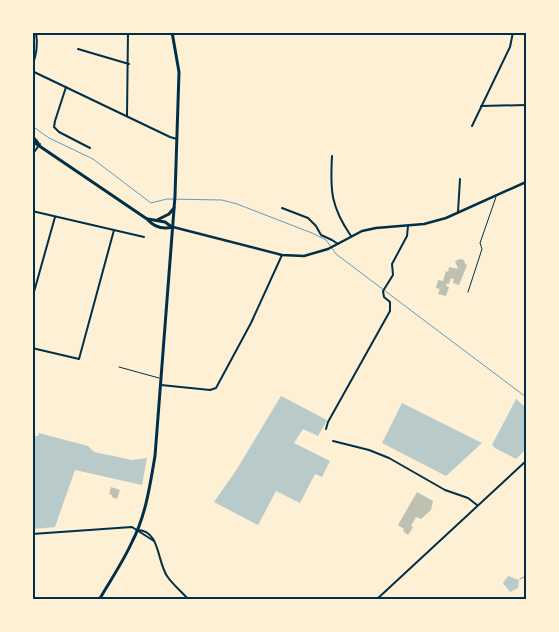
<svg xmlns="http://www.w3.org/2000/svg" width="559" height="632" viewBox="0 0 559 632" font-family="'Space Grotesk',sans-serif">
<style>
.green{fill:#b9caca}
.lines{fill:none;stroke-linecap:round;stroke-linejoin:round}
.stream{stroke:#669bbc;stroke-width:1}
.building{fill:#bec0b2}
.service{stroke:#003049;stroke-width:1}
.minor{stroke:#003049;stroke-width:2}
.tertiary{stroke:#003049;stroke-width:2.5}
.secondary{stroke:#003049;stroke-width:3}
.neatline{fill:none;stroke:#003049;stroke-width:2}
</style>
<rect width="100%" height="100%" fill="#fdf0d5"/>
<g class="green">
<path d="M281 396 327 420 318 436 303 429 294 443 330 461 322 477 315 474 300 503 276 491 258 525 214 502 237 469Z"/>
<path d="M516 399 526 408V449L516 459 495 448 492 445Z"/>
<path d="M402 403 482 443 446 476 382 443Z"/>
<path d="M39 433 88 446 94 452 132 460 147 458 142 485 75 470 55 527 33 529V436H38Z"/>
<path d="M508 576 519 580 518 588 510 592 503 583Z"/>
</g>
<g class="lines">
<g class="stream">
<path d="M32 126 49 138 93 159 151 203 167 199 222 200 237 204 312 233 326 240 336 254 526 397"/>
<path d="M520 579 526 576"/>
</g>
</g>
<g class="building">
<path d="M460 259 464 260 465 264 467 265 459 285 453 283 454 279 451 278 449 284 447 283 446 286 449 287 446 296 438 294 440 289 436 288 438 280 443 281 446 271 448 272 449 267 458 269 455 261Z"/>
<path d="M111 487 120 490 117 499 112 497V495L109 494Z"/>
<path d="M417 492 433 501 431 510 421 519 416 517 411 526 413 527 408 535 403 531 404 529 398 525Z"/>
</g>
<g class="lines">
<g class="service">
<path d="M468 292 482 249 480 243 496 197"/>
<path d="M119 367 159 378"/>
</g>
<g class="minor">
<path d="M78 49 129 64"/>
<path d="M32 66C37 55 38 45 36 32"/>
<path d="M32 71 170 137 177 139"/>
<path d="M66 87 55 121 54 127 59 132 90 148"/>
<path d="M481 106 526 105"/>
<path d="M127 116 128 32"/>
<path d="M472 126 510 47 513 32"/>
<path d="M32 155 40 144"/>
<path d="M332 156C330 191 331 207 351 236"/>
<path d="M282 208 308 218 316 226 321 235 332 240 338 244"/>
<path d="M32 211 144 237"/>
<path d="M458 212 460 179"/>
<path d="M32 299 55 217"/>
<path d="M32 348 79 359 114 230"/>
<path d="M161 385 210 390 216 388 251 323 282 255"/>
<path d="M326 429 328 422 390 311V302L384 297 383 291 393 275 392 264 407 236 408 226"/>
<path d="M333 441 369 450 389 458 445 490 468 498 477 505"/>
<path d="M138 530C160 531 157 561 167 576 173 585 182 592 189 600"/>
<path d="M32 534 132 527 154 541"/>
<path d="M376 600 526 461"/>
</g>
<path class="tertiary" d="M173 227 282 255 304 256 328 249 362 231 376 228 424 224 446 218 526 182"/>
<g class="secondary">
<path d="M32 136 38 143"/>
<path d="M32 141 147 219C154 227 162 230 173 227"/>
<path d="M148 219 165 222 172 227"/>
<path d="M157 220 169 214 174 208"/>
<path d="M99 600C110 581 123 562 132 542 146 515 150 485 155 456L175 196 179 72 172 32"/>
</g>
</g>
<rect width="559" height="632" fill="none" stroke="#fdf0d5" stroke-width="68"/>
<rect x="34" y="34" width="491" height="564" class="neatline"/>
</svg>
